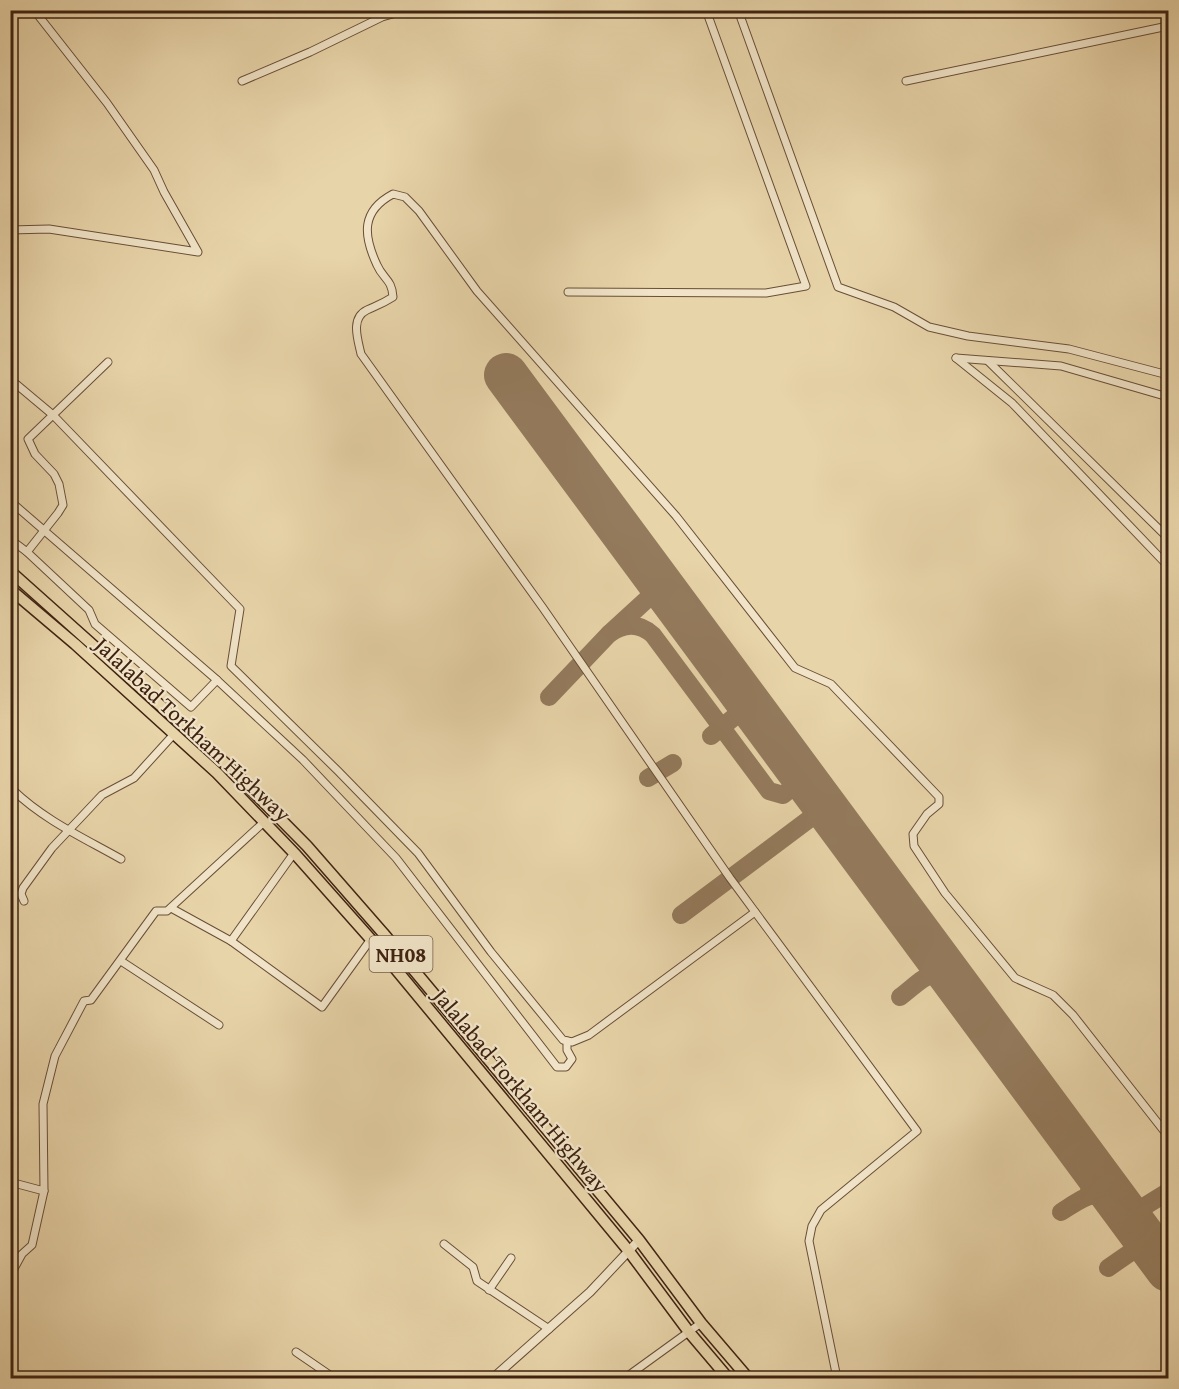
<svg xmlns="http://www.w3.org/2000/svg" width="1179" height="1389" viewBox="0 0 1179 1389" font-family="'Gentium Book Plus',serif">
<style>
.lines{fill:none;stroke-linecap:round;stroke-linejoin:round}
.taxiway{stroke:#947b5d;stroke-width:18}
.runway{stroke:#947b5d;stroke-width:44}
.minor-casing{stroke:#694e37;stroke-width:9}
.tertiary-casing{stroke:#694e37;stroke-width:10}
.trunk-casing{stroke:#3f2211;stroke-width:13}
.minor{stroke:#f0e3c7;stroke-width:7}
.tertiary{stroke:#f0e3c7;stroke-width:8}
.trunk{stroke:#e8d4a9;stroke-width:10}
.labels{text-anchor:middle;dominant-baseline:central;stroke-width:4.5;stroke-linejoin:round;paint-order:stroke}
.shield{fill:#f0e3c7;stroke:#745c48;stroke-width:1.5}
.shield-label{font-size:21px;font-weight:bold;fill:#3f2211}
.street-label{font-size:22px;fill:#3f2211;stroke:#f0e3c7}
</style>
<rect width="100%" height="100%" fill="#e8d4a9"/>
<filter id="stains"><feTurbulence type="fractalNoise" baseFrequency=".00333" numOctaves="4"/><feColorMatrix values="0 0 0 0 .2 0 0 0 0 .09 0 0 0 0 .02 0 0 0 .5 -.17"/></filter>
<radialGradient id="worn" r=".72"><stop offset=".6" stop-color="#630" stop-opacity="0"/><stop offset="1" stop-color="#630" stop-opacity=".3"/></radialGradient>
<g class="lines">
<g class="taxiway">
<path d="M609 634C624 623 639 622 653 635L769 791 783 795 804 778"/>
<path d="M740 691 745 700 744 709"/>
<path d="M549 697 609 634 656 591 667 592"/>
<path d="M711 736 744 709 756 711"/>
<path d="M648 778 673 763"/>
<path d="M816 814 821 805 817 794"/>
<path d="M681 915 816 814 825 813 836 820"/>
<path d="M921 936C930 951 938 959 928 976"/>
<path d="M900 997C924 979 933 962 959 987"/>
<path d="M1083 1154 1093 1178 1088 1195"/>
<path d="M1061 1212C1088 1195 1095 1186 1123 1209"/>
<path d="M1129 1216 1166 1193"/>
<path d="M1108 1268 1147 1241"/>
</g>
<path class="runway" d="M506 375 1168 1270"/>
<defs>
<g id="minor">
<path d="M738 10 838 287 894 307 929 327 968 336 1069 349 1168 375"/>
<path d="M242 81 310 52 382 17 407 10"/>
<path d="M906 81 1168 26"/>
<path d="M10 230 49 229 198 252 164 192 154 170 107 103 34 10"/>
<path d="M568 292 766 293 806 286 706 10"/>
<path d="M956 358 1012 403 1168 566"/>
<path d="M956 358 1061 366 1168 397"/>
<path d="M988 361 1168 538"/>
<path d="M10 379 53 415 240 609 231 666 338 771 418 853 491 952 563 1040 572 1042 589 1035 755 912"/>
<path d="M10 501 217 680"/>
<path d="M10 539 27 552 58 513 63 505 59 484 54 474 35 454 28 439 108 362"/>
<path d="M27 552 89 610 95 624 191 707 217 680 303 760 396 858 557 1067H566L572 1059 567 1050V1041"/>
<path d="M10 791 13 790C44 820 84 838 121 859"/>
<path d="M24 901 21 894 23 888 52 848 102 795 134 778 174 734"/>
<path d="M171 908 231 941 322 1007 371 939"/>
<path d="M231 941 294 853"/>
<path d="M121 961 219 1025"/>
<path d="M10 1182 44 1191 43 1104 55 1056 84 1001 91 1000 156 911H167L264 822"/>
<path d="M444 1244 473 1267 477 1281 549 1329"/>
<path d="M10 1276 22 1254 32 1245 44 1191"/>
<path d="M489 1290 511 1258"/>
<path d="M296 1352 334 1378"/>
<path d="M625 1378 701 1323"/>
<path d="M837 1378 809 1241 812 1226 821 1210 917 1131 730 878 543 608 361 354C358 340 350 318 367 310 378 305 382 304 393 297 392 279 383 279 377 265 363 235 361 211 393 194L405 197 419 211 477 291 676 516 795 668 831 684 939 797V804L927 814 913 834 914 846 945 893 1015 978 1053 995 1073 1015 1168 1136"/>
</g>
<path id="tertiary" d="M493 1378 590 1292 639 1240"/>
<g id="trunk">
<path d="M10 571 226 764 307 846 383 933 639 1240 701 1323 748 1378"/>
<path d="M10 589 75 644 217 773 296 855 375 944 628 1250 689 1332 728 1378"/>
</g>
</defs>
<use href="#minor" class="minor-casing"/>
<use href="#tertiary" class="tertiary-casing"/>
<use href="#trunk" class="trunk-casing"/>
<use href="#minor" class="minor"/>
<use href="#tertiary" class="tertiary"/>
<use href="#trunk" class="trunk"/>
</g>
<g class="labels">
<rect class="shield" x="369.5" y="936" width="63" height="36" rx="4.5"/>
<g class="shield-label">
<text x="401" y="954">NH08</text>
</g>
<g class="street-label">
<text transform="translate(193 729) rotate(43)">Jalalabad Torkham Highway</text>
<text transform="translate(521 1090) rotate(50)">Jalalabad Torkham Highway</text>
</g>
</g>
<rect width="1179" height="1389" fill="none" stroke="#e8d4a9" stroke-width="36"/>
<rect x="12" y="12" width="1155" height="1365" fill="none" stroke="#3f2211" stroke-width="3"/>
<rect x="18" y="18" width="1143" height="1353" fill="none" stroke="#3f2211" stroke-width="1.5"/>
<rect width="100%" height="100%" filter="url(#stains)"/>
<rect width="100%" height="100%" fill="url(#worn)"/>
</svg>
